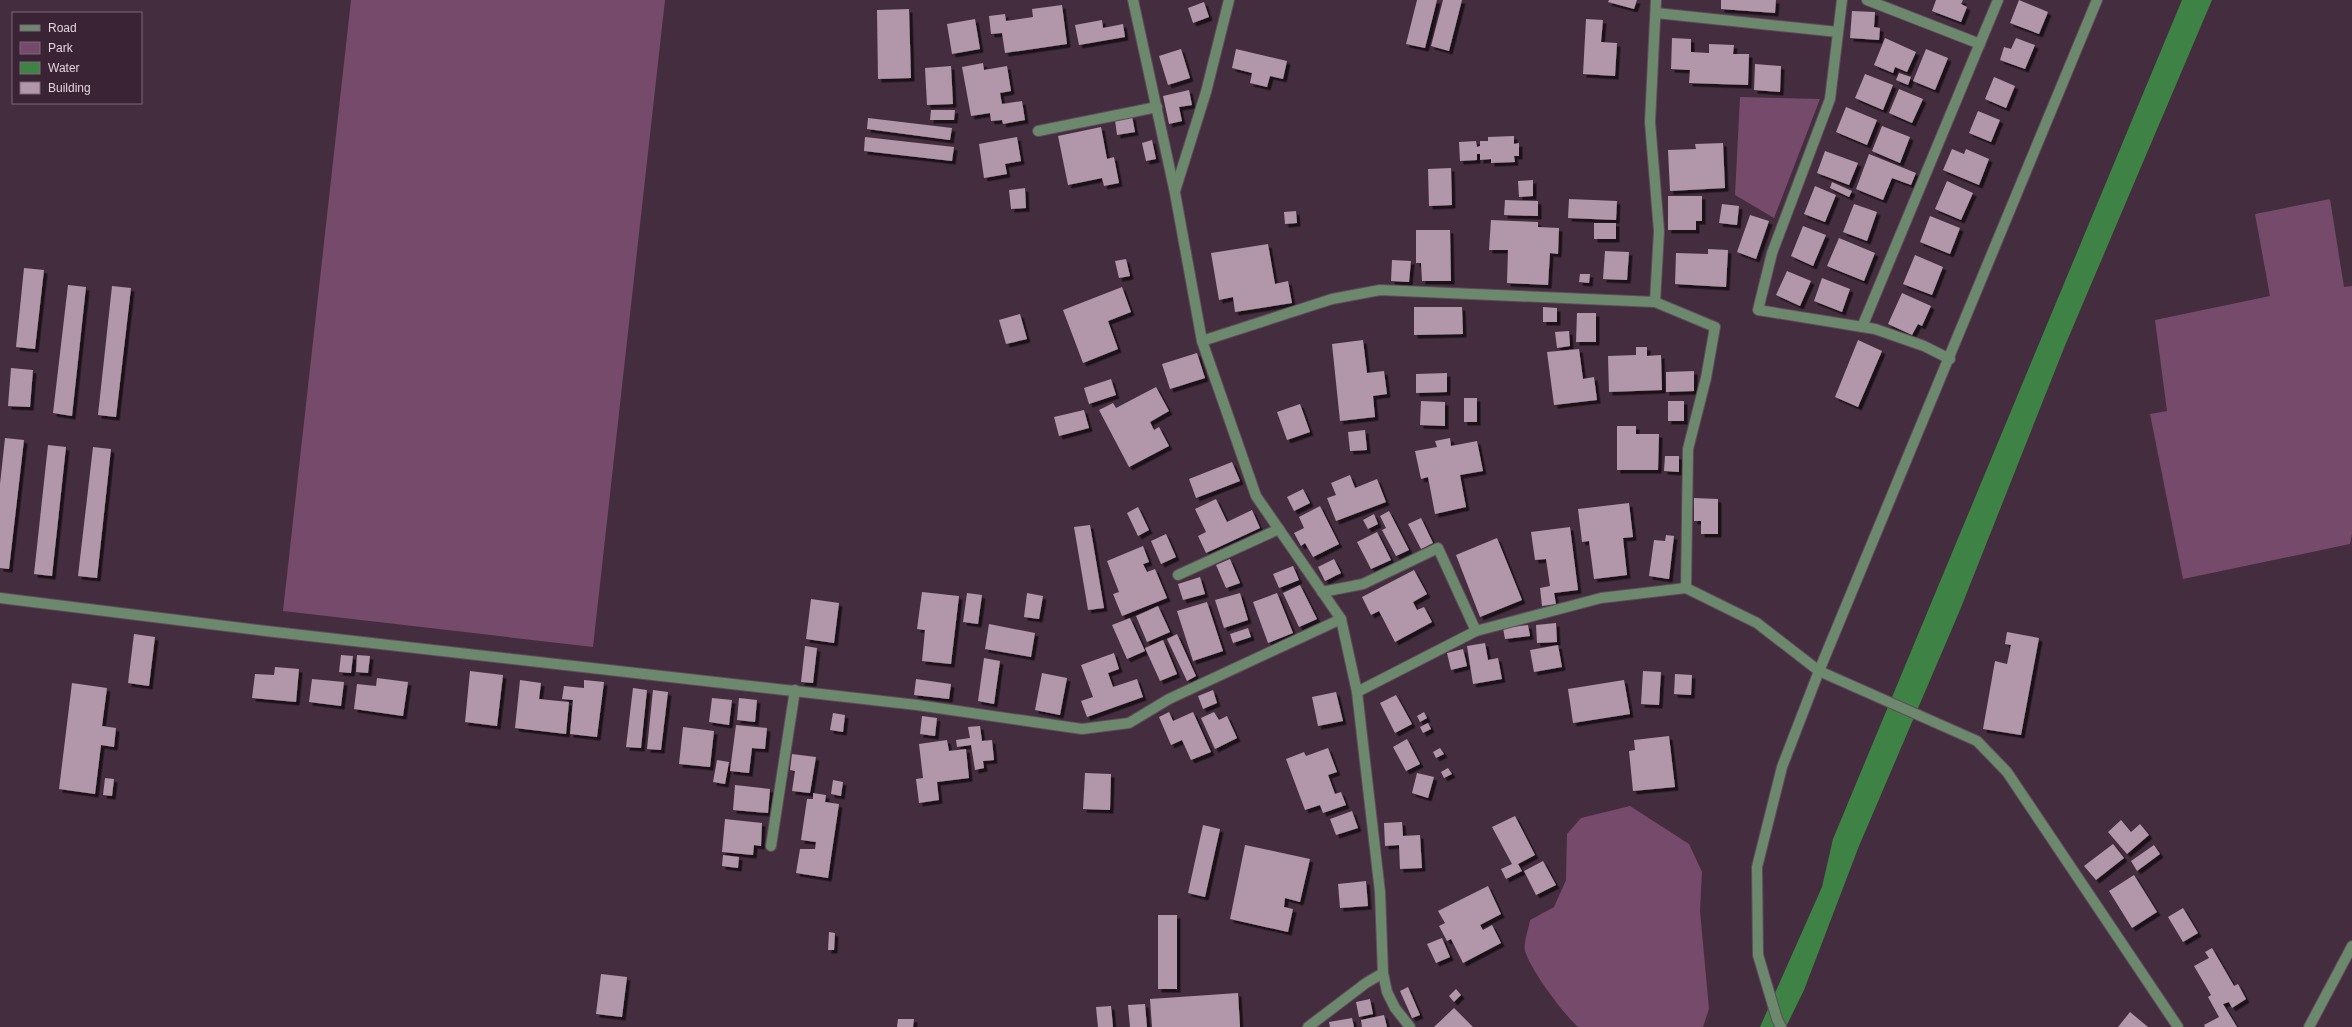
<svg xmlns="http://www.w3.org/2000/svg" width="2352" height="1027" viewBox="0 0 2352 1027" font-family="Helvetica,sans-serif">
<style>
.green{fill:#764a6a}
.water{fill:#3e8345}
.building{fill:#b296aa;filter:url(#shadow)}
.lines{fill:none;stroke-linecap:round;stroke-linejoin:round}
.minor-casing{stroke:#604b5b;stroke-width:12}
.minor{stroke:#6c886d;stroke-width:10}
</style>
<defs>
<filter id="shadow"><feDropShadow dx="3.5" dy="3.5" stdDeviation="0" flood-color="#0009"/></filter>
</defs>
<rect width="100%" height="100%" fill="#442d3e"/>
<g class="green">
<path d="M351 0H665L593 647 283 611Z"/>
<path d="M1740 97 1820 99 1774 218 1735 195Z"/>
<path d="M2330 199 2344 287 2352 286V534L2350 544 2183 579 2150 414 2167 411 2155 320 2270 296 2255 214Z"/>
<path d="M1630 806 1689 844 1702 872 1700 911 1709 1009 1703 1027H1578C1562 1012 1532 972 1525 951 1523 943 1529 928 1530 920L1554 907 1566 880 1567 834 1581 818Z"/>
</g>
<path class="water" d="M2182 0H2212L2064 348 1960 610 1859 846 1804 990 1786 1027H1760L1822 887 1833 839Z"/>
<g class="building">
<path d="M1417 0H1437L1425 48 1406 44Z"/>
<path d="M1443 0H1462L1449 51 1431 46Z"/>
<path d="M1609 0H1637L1634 9 1608 2Z"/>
<path d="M1721 0H1776L1775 13 1721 9Z"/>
<path d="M1936 0H1963L1961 4 1967 7 1961 22 1932 11Z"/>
<path d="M2019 0 2048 12 2039 34 2010 23Z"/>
<path d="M1204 2 1209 17 1193 23 1188 8Z"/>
<path d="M1062 5 1067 44 1005 53 1002 33 991 34 989 16 1005 14 1006 21 1033 17 1032 9Z"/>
<path d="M909 9 911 78 878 79 877 10Z"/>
<path d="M1852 11 1875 12 1874 27 1880 28 1879 40 1850 38Z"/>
<path d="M975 19 980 49 952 54 947 24Z"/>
<path d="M1586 19 1603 20 1601 42 1617 43 1615 76 1583 74Z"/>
<path d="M1102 20 1103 28 1123 24 1125 37 1079 45 1075 25Z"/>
<path d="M1672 38 1691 39V52L1709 53V44L1734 45 1733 54H1749L1748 85 1689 83 1690 70 1671 69Z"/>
<path d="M1885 38 1916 52 1907 72 1895 67 1893 73 1874 65Z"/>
<path d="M2016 38 2035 45 2025 69 2000 60 2004 47 2011 49Z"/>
<path d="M1181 49 1190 78 1168 85 1159 56Z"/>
<path d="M1236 49 1287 61 1283 79 1270 76 1267 87 1250 83 1252 73 1232 68Z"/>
<path d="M1926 49 1948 58 1935 90 1913 81Z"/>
<path d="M983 63 984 70 1007 66 1011 91 1000 93 1002 104 1022 101 1025 120 1003 124 1002 120 991 121 990 113 971 116 962 67Z"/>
<path d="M1755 64 1781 66 1780 92 1754 90Z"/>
<path d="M951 66 953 104 927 105 925 68Z"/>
<path d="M1899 73 1911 77 1908 85 1896 80Z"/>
<path d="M1865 74 1893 85 1883 110 1855 98Z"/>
<path d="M1994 77 2015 86 2006 108 1985 99Z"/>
<path d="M1899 89 1923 99 1912 123 1889 113Z"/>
<path d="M1189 90 1192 105 1179 107 1182 121 1169 124 1163 96Z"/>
<path d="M1846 107 1877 120 1867 145 1836 132Z"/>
<path d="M931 110H955L954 120H930Z"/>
<path d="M1978 111 2000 120 1991 142 1969 133Z"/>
<path d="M1132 116 1135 132 1117 135 1115 120Z"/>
<path d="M868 118 952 128 950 140 867 129Z"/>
<path d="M1882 126 1910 137 1900 163 1872 151Z"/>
<path d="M1101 127 1107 159 1114 157 1119 183 1104 186 1102 178 1068 185 1058 136Z"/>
<path d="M1514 136V144L1519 143V156H1514L1515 162 1491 163V159L1480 160V154H1477V160L1460 161 1459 142 1476 141 1477 147 1480 146V141H1488V137Z"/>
<path d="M865 137 954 147 952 161 864 151Z"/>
<path d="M1017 137 1021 161 1005 164 1007 174 984 178 979 144Z"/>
<path d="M1152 140 1156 159 1146 161 1142 143Z"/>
<path d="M1723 143 1725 188 1670 191 1668 150 1696 149 1695 144Z"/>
<path d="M1952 149 1964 154 1966 149 1989 159 1979 185 1943 170Z"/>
<path d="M1825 151 1858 163 1849 185 1817 173Z"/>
<path d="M1869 154 1916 173 1911 185 1892 178 1883 200 1856 189Z"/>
<path d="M1451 168 1452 205 1429 206 1428 169Z"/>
<path d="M1533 180V196L1519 197 1518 181Z"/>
<path d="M1947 181 1973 193 1961 220 1935 209Z"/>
<path d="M1832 182 1852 191 1849 197 1830 188Z"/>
<path d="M1815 186 1836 195 1825 222 1804 214Z"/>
<path d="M1025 188 1026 208 1011 209 1009 190Z"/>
<path d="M1668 196H1702V221H1696V230H1668Z"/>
<path d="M1569 199 1617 201 1616 220 1568 218Z"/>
<path d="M1505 200 1538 201V216L1504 215Z"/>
<path d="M1722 204 1739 206 1737 225 1719 223Z"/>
<path d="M1854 204 1877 212 1867 241 1843 232Z"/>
<path d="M1296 211 1297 223 1285 224 1284 212Z"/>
<path d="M1750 215 1769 221 1756 259 1737 252Z"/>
<path d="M1930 216 1960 228 1950 254 1920 242Z"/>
<path d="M1491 220 1538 222V227L1559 228 1558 254 1550 253 1548 285 1507 283 1508 250H1489Z"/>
<rect x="1594" y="223" width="22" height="16"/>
<path d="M1803 226 1826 235 1813 266 1791 256Z"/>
<path d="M1416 230H1450L1451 281H1422L1421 263H1416Z"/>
<path d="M1839 238 1875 253 1864 281 1827 266Z"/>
<path d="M1268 244 1275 284 1288 281 1292 303 1235 312 1233 297 1219 300 1211 253Z"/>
<path d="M1708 249 1728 250 1726 287 1675 284 1676 253 1708 254Z"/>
<path d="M1605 251 1629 252 1627 280 1603 279Z"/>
<path d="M1915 255 1943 267 1932 295 1903 284Z"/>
<path d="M1126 259 1130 276 1119 278 1115 261Z"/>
<path d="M1392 260 1411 261 1409 282 1391 281Z"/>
<path d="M24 268 44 270 35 349 16 347Z"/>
<path d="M1787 271 1811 281 1800 306 1776 295Z"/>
<path d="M1580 274H1590L1589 283 1579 282Z"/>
<path d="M1822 278 1850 289 1842 312 1814 301Z"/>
<path d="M68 285 86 287 72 416 53 413Z"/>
<path d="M112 286 131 288 116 417 98 415Z"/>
<path d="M1122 287 1131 312 1108 321 1118 349 1083 363 1063 310Z"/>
<path d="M1902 293 1931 306 1922 326 1918 324 1912 335 1888 324Z"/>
<path d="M1414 307H1462L1463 334 1414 335Z"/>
<path d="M1543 307 1557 308V322H1543Z"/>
<path d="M1577 313H1596V342H1576Z"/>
<path d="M1020 314 1027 339 1006 344 999 320Z"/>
<path d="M1569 331 1570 346 1557 348 1555 332Z"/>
<path d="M1363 340 1367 373 1384 371 1387 394 1373 396 1375 417 1340 421 1332 344Z"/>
<path d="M1858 340 1882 351 1858 407 1835 397Z"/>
<path d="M1636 347H1647V356L1661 355 1662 390 1609 392 1608 356 1636 355Z"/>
<path d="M1579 349 1583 379 1594 377 1597 400 1554 405 1547 352Z"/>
<path d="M1197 353 1205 378 1170 389 1162 364Z"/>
<path d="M11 368 33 370 30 407 8 406Z"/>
<path d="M1694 371V391L1666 392V372Z"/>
<path d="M1447 373V392L1416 393V374Z"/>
<path d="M1111 379 1116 395 1089 404 1084 388Z"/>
<path d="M1156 387 1169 411 1150 422 1154 430 1159 427 1169 446 1129 467 1099 410 1113 403 1116 408Z"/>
<rect x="1464" y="398" width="13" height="24"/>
<path d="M1421 401 1445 402V426L1420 425Z"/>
<rect x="1668" y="401" width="16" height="20"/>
<path d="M1300 404 1310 432 1287 440 1277 412Z"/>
<path d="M1084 410 1089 428 1059 436 1054 417Z"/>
<path d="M1617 426H1636V434H1659L1658 470H1617Z"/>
<path d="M1365 430 1367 450 1350 451 1348 432Z"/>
<path d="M5 438 24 440 9 569 0 568V484Z"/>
<path d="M1450 438 1451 446 1477 441 1483 471 1460 475 1466 507 1435 514 1428 477 1421 479 1415 451 1437 447 1435 441Z"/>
<path d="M48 445 66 447 52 576 34 574Z"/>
<path d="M93 447 111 449 97 578 78 576Z"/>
<path d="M1665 456H1679V472L1664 471Z"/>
<path d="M1232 462 1240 481 1196 498 1189 479Z"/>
<path d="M1350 475 1355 488 1377 479 1386 502 1336 521 1327 498 1336 495 1331 483Z"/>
<path d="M1303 489 1310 503 1294 511 1287 497Z"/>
<path d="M1694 498 1718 499V534H1701V521H1694Z"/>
<path d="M1216 499 1227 522 1252 510 1260 528 1206 553 1198 536 1206 532 1195 509Z"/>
<path d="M1629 503 1633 537 1623 538 1627 575 1594 579 1589 541 1582 542 1578 509Z"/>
<path d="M1320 506 1339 544 1313 557 1305 543 1301 546 1294 533 1304 528 1299 517Z"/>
<path d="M1138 507 1149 530 1138 536 1127 513Z"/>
<path d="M1389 511 1409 550 1396 556 1382 530 1386 528 1380 516Z"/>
<path d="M1374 514 1378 524 1368 529 1363 520Z"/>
<path d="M1421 518 1433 543 1421 549 1408 524Z"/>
<path d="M1090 525 1104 608 1088 610 1074 527Z"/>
<path d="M1570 527 1578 590 1554 593 1556 604 1542 606 1540 588 1550 586 1546 559 1535 560 1531 532Z"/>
<path d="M1377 532 1391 560 1371 569 1357 542Z"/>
<path d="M1166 534 1176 557 1161 564 1151 541Z"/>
<path d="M1666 535 1674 536 1669 579 1649 576 1654 540 1665 541Z"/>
<path d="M1497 538 1522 600 1480 617 1456 555Z"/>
<path d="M1143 546 1149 562 1143 564 1147 572 1155 569 1167 598 1122 616 1113 594 1119 592 1107 561Z"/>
<path d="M1230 559 1240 583 1226 588 1216 565Z"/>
<path d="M1334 559 1341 573 1325 581 1318 567Z"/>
<path d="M1293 566 1299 580 1279 588 1273 574Z"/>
<path d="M1414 570 1427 594 1413 602 1417 610 1424 607 1432 622 1395 642 1379 611 1371 615 1362 597Z"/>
<path d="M1200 577 1205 594 1183 600 1178 584Z"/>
<path d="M1300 585 1317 619 1299 627 1283 593Z"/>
<path d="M922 592 959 596 951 664 922 661 925 630 917 629Z"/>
<path d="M967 593 982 595 978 624 963 622Z"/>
<path d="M1027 593 1043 596 1039 619 1024 617Z"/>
<path d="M1240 593 1248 620 1224 628 1215 600Z"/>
<path d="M1277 593 1293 633 1268 643 1253 602Z"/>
<path d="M811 599 839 603 834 643 806 639Z"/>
<path d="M1207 602 1223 651 1193 661 1177 611Z"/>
<path d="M1158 606 1170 632 1147 642 1136 616Z"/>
<path d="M1130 618 1145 651 1127 659 1112 625Z"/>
<path d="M1556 623 1557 642 1537 643 1536 625Z"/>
<path d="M989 624 1035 633 1031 657 985 649Z"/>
<path d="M1528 625 1530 636 1505 639 1503 628Z"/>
<path d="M1248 628 1251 637 1233 643 1230 634Z"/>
<path d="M2007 632 2039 638 2021 735 1983 729 1995 661 2007 664 2011 645 2005 644Z"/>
<path d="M134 634 155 637 149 686 128 683Z"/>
<path d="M1177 634 1196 676 1187 681 1167 639Z"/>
<path d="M1163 640 1177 674 1160 681 1145 648Z"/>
<path d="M1485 643 1488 660 1498 658 1502 679 1473 684 1467 646Z"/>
<path d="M1558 645 1562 667 1534 672 1530 650Z"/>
<path d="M805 646 817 648 813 683 801 682Z"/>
<path d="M1463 649 1467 666 1451 670 1447 653Z"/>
<path d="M1114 653 1119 669 1108 673 1113 687 1137 679 1143 697 1087 717 1081 701 1093 697 1081 665Z"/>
<path d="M341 655 353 656 351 673 339 672Z"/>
<path d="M357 655 370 656 368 673 356 672Z"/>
<path d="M984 658 1000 661 994 704 978 701Z"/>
<path d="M275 667 299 669 296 702 252 698 255 674 274 675Z"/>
<path d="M470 671 503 675 497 726 465 722Z"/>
<path d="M1643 671 1661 672 1659 705 1641 704Z"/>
<path d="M1042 673 1067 678 1060 715 1035 710Z"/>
<path d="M1675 674 1692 675 1691 695 1674 694Z"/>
<path d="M377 678 408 682 403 716 354 709 357 684 376 686Z"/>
<path d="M312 679 344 682 341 706 309 702Z"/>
<path d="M916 679 951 684 949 699 914 695Z"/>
<path d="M520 680 541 683 539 699 569 702 566 734 515 728Z"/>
<path d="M584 680 604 682 597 737 570 734 573 700 562 699 564 686 584 688Z"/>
<path d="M1624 680 1630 714 1573 723 1568 689Z"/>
<path d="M72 683 107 688 102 726 116 728 114 747 101 745 95 794 59 789Z"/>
<path d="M633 688 647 690 641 748 626 747Z"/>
<path d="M653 690 668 692 661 750 647 749Z"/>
<path d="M1213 690 1217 703 1203 709 1198 696Z"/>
<path d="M1336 692 1343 721 1318 726 1312 697Z"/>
<path d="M1396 695 1412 724 1395 733 1380 703Z"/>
<path d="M712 698 732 700 729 725 709 722Z"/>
<path d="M739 698 757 700 755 722 737 720Z"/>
<path d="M1169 712 1173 721 1193 712 1211 752 1191 760 1182 740 1171 745 1159 717Z"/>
<path d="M1214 712 1219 720 1227 716 1237 738 1215 749 1201 718Z"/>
<path d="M1424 712 1427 718 1420 722 1417 716Z"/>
<path d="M833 713 845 715 843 732 830 730Z"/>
<path d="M922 716 937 718 935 736 920 734Z"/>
<path d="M1428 723 1431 729 1423 733 1420 727Z"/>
<path d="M736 725 767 728 765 749 752 748 749 773 730 771Z"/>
<path d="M980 726 982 741 992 740 994 760 983 761 984 768 975 770 971 745 957 747 956 740 970 738 968 727Z"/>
<path d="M683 727 714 731 710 767 679 764Z"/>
<path d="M1669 736 1675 787 1633 791 1629 751 1635 750 1634 740Z"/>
<path d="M1407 739 1420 764 1406 771 1393 747Z"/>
<path d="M947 740 949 751 966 749 969 778 937 782 939 800 919 803 916 779 923 778 919 744Z"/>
<path d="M1328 748 1337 772 1328 775 1335 794 1341 792 1346 805 1323 813 1320 805 1305 810 1286 759 1304 752 1306 756Z"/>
<path d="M1440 748 1444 754 1436 758 1433 752Z"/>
<path d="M792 754 816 757 810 793 792 791 795 771 790 770Z"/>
<path d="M717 760 729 762 725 784 713 782Z"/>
<path d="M1448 768 1452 774 1444 778 1441 772Z"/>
<path d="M1085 773 1111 774 1110 810 1083 809Z"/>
<path d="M1417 773 1434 777 1428 798 1412 793Z"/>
<path d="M105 778 114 779 112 796 103 795Z"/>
<path d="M833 780 843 782 841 796 831 794Z"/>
<path d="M735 785 770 789 768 813 733 810Z"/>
<path d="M813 793 826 795 825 802 839 804 828 878 796 873 800 849H815L816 842 801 840 807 799H813Z"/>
<path d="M1352 811 1358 828 1336 835 1330 819Z"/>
<path d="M1515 816 1535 855 1518 864 1522 871 1506 879 1501 869 1512 864 1492 827Z"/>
<path d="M725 819 762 823 761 846 754 845 753 855 722 852Z"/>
<path d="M2121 820 2131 832 2140 824 2149 835 2127 854 2108 832Z"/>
<path d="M1402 822 1403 836 1420 835 1422 868 1400 869 1399 845 1385 846 1384 823Z"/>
<path d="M1203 825 1220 829 1205 897 1188 893Z"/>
<path d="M2113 844 2124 858 2096 880 2084 866Z"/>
<path d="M1245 845 1310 859 1300 902 1285 898 1284 907 1293 909 1288 932 1230 919Z"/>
<path d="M2154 845 2160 854 2137 871 2131 861Z"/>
<path d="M723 855 739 857 738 868 722 866Z"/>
<path d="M1543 861 1556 885 1536 895 1524 871Z"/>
<path d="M2134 875 2157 912 2132 928 2109 891Z"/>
<path d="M1366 881 1368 906 1340 908 1338 884Z"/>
<path d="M1488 886 1501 914 1480 925 1483 930 1492 925 1501 943 1463 963 1451 939 1447 941 1439 926 1445 923 1438 911Z"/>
<path d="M2183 908 2198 933 2183 942 2168 917Z"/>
<rect x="1158" y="915" width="19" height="74"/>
<path d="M829 932 835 933 834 950H828Z"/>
<path d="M1442 938 1450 957 1436 963 1427 944Z"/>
<path d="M2212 948 2234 986 2238 984 2246 999 2232 1008 2229 1002 2223 1004 2237 1027H2205L2204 1025 2219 1017 2208 997 2211 995 2194 966 2209 958 2205 952Z"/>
<path d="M601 974 627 977 622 1017 596 1014Z"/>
<path d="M1408 987 1420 1015 1412 1018 1400 991Z"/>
<path d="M1456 989 1461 995 1454 1002 1449 996Z"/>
<path d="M1238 993 1240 1027H1152L1150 999Z"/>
<path d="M1370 999 1373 1014 1359 1017 1356 1002Z"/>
<path d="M1145 1004 1147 1027H1130L1128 1005Z"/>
<path d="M1111 1006 1113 1027H1098L1096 1007Z"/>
<path d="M1454 1008 1473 1027H1434Z"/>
<path d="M2130 1012 2148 1027H2118Z"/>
<path d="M1384 1015 1387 1027H1362L1361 1020Z"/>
<path d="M1352 1018 1354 1027H1330L1329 1022Z"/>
<path d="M898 1019H914L913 1027H897Z"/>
</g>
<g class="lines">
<defs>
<g id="minor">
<path d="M1133 0 1175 193 1202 341 1256 496 1341 619 1357 692 1380 892 1383 973 1387 992 1395 1008 1410 1027"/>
<path d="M1842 0 1830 99 1772 253 1758 310 1875 329 1924 346 1950 359"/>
<path d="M1867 0 1980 44"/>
<path d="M1656 13 1838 32"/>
<path d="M1038 131 1157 107"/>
<path d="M1175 191 1206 92 1229 0"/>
<path d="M1655 302 1659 231 1650 122 1656 0"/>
<path d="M1862 327 1998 0"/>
<path d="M1202 341 1332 299 1380 290 1655 302 1715 327 1706 378 1688 449 1686 588"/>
<path d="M1178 575 1279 529"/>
<path d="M1322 592 1363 584 1438 548 1476 631"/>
<path d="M0 598 266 631 917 705 1082 729 1129 723 1169 699 1341 619"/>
<path d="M1357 692 1476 631 1601 598 1686 588 1757 623 1819 671 1977 741 2007 772 2178 1027"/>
<path d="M771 846 795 690"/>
<path d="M1308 1027 1366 983 1383 973"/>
<path d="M1781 1027 1777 1019 1758 955 1757 867 1782 767 1819 671 2097 0"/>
<path d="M2309 1027 2352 946"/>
</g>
</defs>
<use href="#minor" class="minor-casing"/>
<use href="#minor" class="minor"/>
</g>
<rect x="12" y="12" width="130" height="92" fill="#392334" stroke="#7d6978"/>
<rect x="20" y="25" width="20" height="6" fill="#6c886d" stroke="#7d6978"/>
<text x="48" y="32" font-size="12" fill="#e2d3de">Road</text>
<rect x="20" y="42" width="20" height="12" fill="#764a6a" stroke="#7d6978"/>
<text x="48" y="52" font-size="12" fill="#e2d3de">Park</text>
<rect x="20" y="62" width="20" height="12" fill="#3e8345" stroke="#7d6978"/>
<text x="48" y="72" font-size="12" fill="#e2d3de">Water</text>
<rect x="20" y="82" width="20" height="12" fill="#b296aa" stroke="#7d6978"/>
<text x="48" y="92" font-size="12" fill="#e2d3de">Building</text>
</svg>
